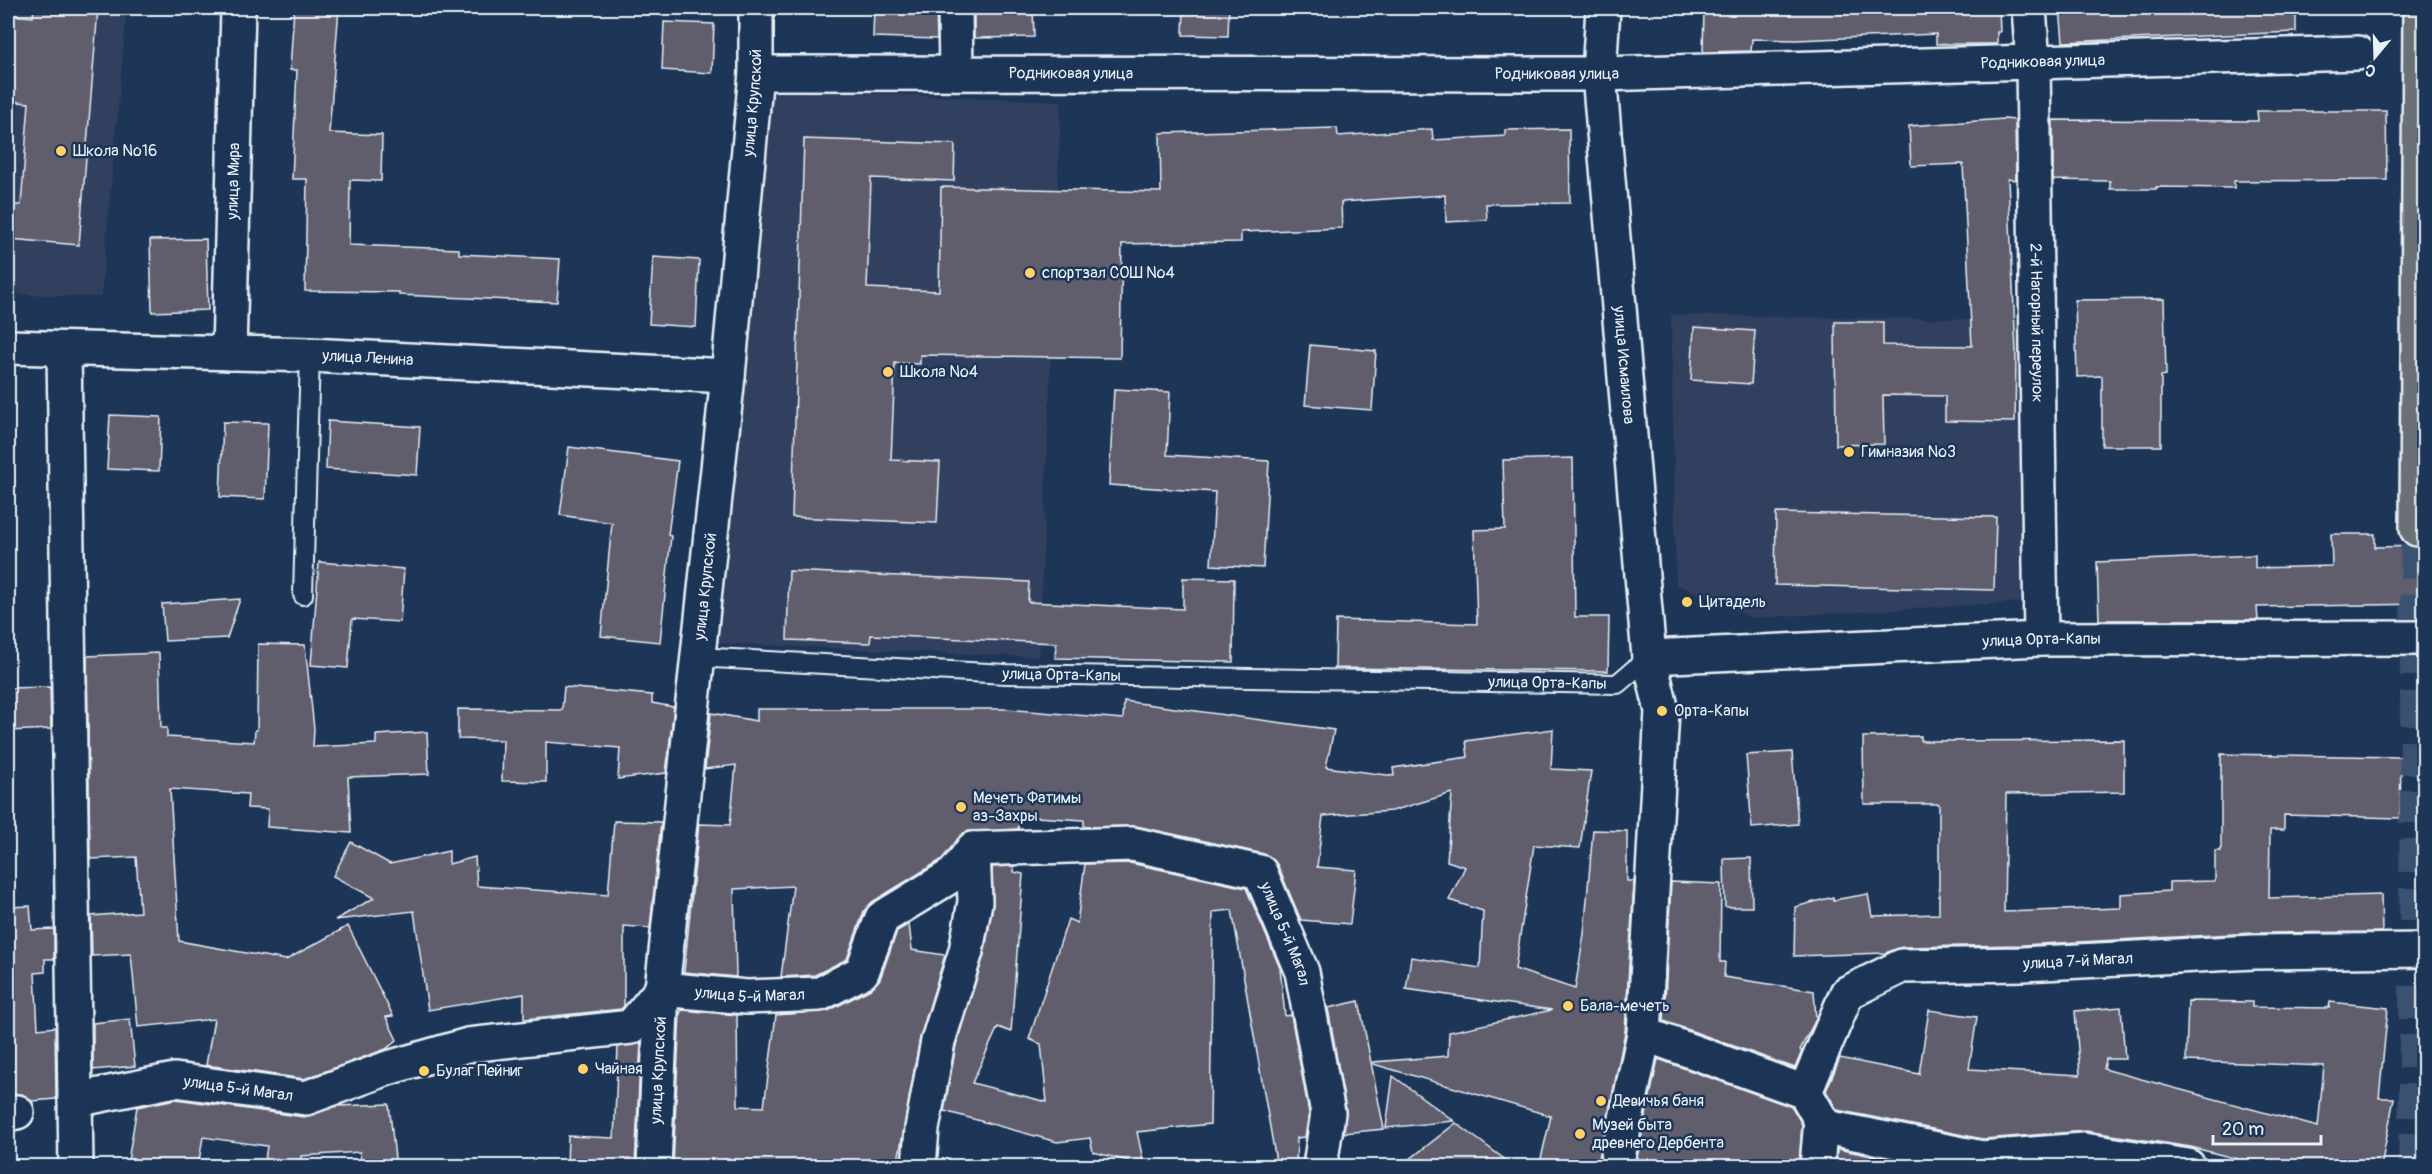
<svg xmlns="http://www.w3.org/2000/svg" width="2432" height="1174" viewBox="0 0 2432 1174" font-family="Pangolin,sans-serif">
<style>
.built{fill:#31415e}
.building{fill:#615d6d;stroke:#e8f1f8;stroke-width:1.5}
.lines{fill:none;stroke-linecap:round;stroke-linejoin:round}
.highway-tunnel{stroke:#3b516f;stroke-width:33;stroke-dasharray:33 16;stroke-linecap:butt}
.lane-casing{stroke:#e8f1f8;stroke-width:22}
.street-casing{stroke:#e8f1f8;stroke-width:38}
.secondary-casing{stroke:#e8f1f8;stroke-width:38}
.highway-casing{stroke:#e8f1f8;stroke-width:38}
.lane{stroke:#1d3557;stroke-width:18}
.street{stroke:#1d3557;stroke-width:33}
.secondary{stroke:#1d3557;stroke-width:33}
.highway{stroke:#6b6f75;stroke-width:33}
.poi-dot{fill:#ffd166;stroke:#1d3557;stroke-width:2}
.labels{text-anchor:middle;dominant-baseline:central;stroke-width:5;stroke-linejoin:round;paint-order:stroke}
.street-label{font-size:16px;fill:#e8f1f8;stroke:#1d3557}
.poi-label{font-size:16px;fill:#e8f1f8;stroke:#1d3557;text-anchor:start}
</style>
<rect width="100%" height="100%" fill="#1d3557"/>
<filter id="ink" filterUnits="userSpaceOnUse"><feTurbulence type="fractalNoise" baseFrequency=".0167" numOctaves="2"/><feDisplacementMap in="SourceGraphic" scale="12" xChannelSelector="R" yChannelSelector="G"/><feConvolveMatrix kernelMatrix="1 2 1 2 8 2 1 2 1" color-interpolation-filters="sRGB"/></filter>
<g filter="url(#ink)">
<g class="built">
<path d="M8 8H127L101 297 8 294Z"/>
<path d="M737 88 1061 101 1039 657 715 643Z"/>
<path d="M1671 315 2026 320 2021 602 1753 618 1676 584Z"/>
</g>
<g class="building">
<path d="M34 8H98L79 245 10 239 13 205H21L29 103 8 101V15L33 17Z"/>
<path d="M294 8H339L329 133 382 135 381 181 350 180 349 245 459 249V254L560 259 557 302 399 295V292L305 291 307 179H292L297 70H290Z"/>
<path d="M874 8H936L937 39 873 37Z"/>
<path d="M974 8H1033L1034 37 974 38Z"/>
<path d="M1184 8H1229L1228 36 1183 35Z"/>
<path d="M1704 8H1999L2000 32H1997V44H1936V34L1796 40 1752 39 1751 51 1703 52Z"/>
<path d="M2060 8H2296V32L2063 42Z"/>
<path d="M664 22 714 24 712 73 662 70Z"/>
<path d="M2257 111H2386L2387 180 2234 181V188L2156 187V189H2110V181L2053 180V120L2258 121Z"/>
<path d="M2004 119 2015 120 2016 180 2008 179 2016 352 2015 422 1945 421V396L1883 395 1884 444 1836 445 1835 322H1883V345L1972 346 1963 164 1911 166 1909 126Z"/>
<path d="M1337 128 1338 136 1432 129 1433 140 1505 136V130L1569 129 1570 203 1486 204 1487 220 1446 222 1445 195 1341 202 1342 228 1241 232V242L1122 244 1120 358 920 355V364L895 363 891 460 940 462 937 523 792 517 804 139 955 144 954 181 871 178 867 288 939 291 941 187 1161 192 1160 133Z"/>
<path d="M206 239 208 310 152 312 150 240Z"/>
<path d="M653 257 699 260 696 327 649 324Z"/>
<path d="M2164 299 2166 375 2161 376V446H2102V376L2077 377 2075 300Z"/>
<path d="M1694 327 1755 331 1751 384 1691 380Z"/>
<path d="M1310 345 1376 351 1372 410 1305 405Z"/>
<path d="M1114 389 1170 392 1167 455 1269 461 1263 568 1211 565 1215 492 1109 485Z"/>
<path d="M110 415 161 417 159 471 107 469Z"/>
<path d="M328 421 420 427 417 475 326 469Z"/>
<path d="M223 422 268 423 265 499 220 497Z"/>
<path d="M569 447 678 461 668 535 671 536 660 642 601 636 612 523 560 515Z"/>
<path d="M1573 458 1575 617H1609L1608 671 1335 668 1336 620 1477 624 1474 530 1505 529 1503 460Z"/>
<path d="M1776 513 1996 517 1994 590 1775 585Z"/>
<path d="M2331 534H2375V547L2424 546V604L2257 607 2258 620H2099L2097 562 2255 555V568L2332 566Z"/>
<path d="M319 562 404 569 400 622 352 619 348 668 311 665Z"/>
<path d="M789 571 1029 582 1028 602 1183 609V578L1234 579 1233 662 1055 658 1056 643 871 635 870 643 787 640Z"/>
<path d="M240 599 227 638 165 641 162 604Z"/>
<path d="M258 644 305 645 314 729 313 747 376 744V735L427 732 429 774 348 777 351 833 267 827 268 809 247 808 248 794 170 789 179 941 286 960 348 926 393 1016 386 1017 397 1040 386 1049 304 1079 206 1065 214 1019 138 1027 131 954 92 956 91 916 140 912 136 857 90 859 87 656 159 653 161 728H167V737L254 742 255 730H257Z"/>
<path d="M50 687 51 729 8 731V688Z"/>
<path d="M564 687 652 695V703L674 707 666 773 618 779 620 748 546 742V782L502 781 503 740 458 739V709L562 710Z"/>
<path d="M1124 701 1334 730 1326 767 1394 776 1393 768 1468 757 1466 741 1553 729 1551 769 1591 771 1580 848 1534 845 1515 969 1575 989 1584 934 1593 830 1627 831V881H1634L1625 1032 1598 1167H1539L1551 1116 1373 1064V1062L1448 1056 1449 1032 1552 1010 1406 989 1411 957 1480 968 1483 911 1449 900 1465 867 1447 861 1452 793 1392 811 1323 816 1317 867 1356 870 1350 924 1301 920 1277 864 1264 854 1136 826 1084 827V820L1020 816 1018 829 964 833 941 860 872 902 864 911 847 959 815 975 781 977 793 886 734 889 736 977 684 972 699 824 730 825 736 765 705 769 711 713 757 721V709H1007L1123 719Z"/>
<path d="M1921 736V741L2124 740V792L2006 794 2004 912 2121 908V894L2169 891V882L2215 881V851H2221V754L2401 757 2400 818 2284 815V830H2270L2269 898 2381 895 2382 932 2253 933 2022 945 1902 947 1885 953 1794 956 1795 907 1833 897V900L1868 894 1872 916 1939 914V804H1864L1863 737Z"/>
<path d="M1792 752 1798 824 1752 828 1746 755Z"/>
<path d="M614 821 661 822 650 928 624 926V1006L621 1009 524 1019V994L428 1010 414 911 335 920 374 898 333 876 351 842 390 864 449 851V864L475 857 477 886 608 895Z"/>
<path d="M1751 858 1752 907H1725L1724 859Z"/>
<path d="M1130 863 1246 888 1280 968 1285 1016 1291 1015 1309 1113 1305 1137 1297 1138 1296 1167H1277L1232 910 1213 912 1210 1124 1137 1132 1144 1165 1093 1152 1090 1138 1057 1142 944 1111 956 1045 984 955 993 905 992 867 1014 866V872L1023 874 1011 1032 998 1027 972 1083 1047 1102 1041 1044 1029 1039 1068 919 1077 923 1085 864Z"/>
<path d="M1671 882 1721 884 1720 962H1725L1724 977 1814 991 1816 1019 1800 1050 1802 1051 1795 1068 1664 1021Z"/>
<path d="M30 906 32 930 54 929V959H45V972L35 973 38 1029 55 1027 56 1099 32 1101 22 1094 8 1095V907Z"/>
<path d="M909 924 912 950 945 955 920 1038 897 1167H673L680 1013 682 1010 737 1015 738 1106 764 1107 776 1015 828 1011 871 989 880 979 897 931Z"/>
<path d="M1359 1001 1384 1129 1344 1133 1346 1110 1328 1008Z"/>
<path d="M2188 1001 2252 1002V1007L2329 1008 2330 1002 2388 1008 2379 1098H2394L2381 1167H2268L2191 1147 2086 1131 1983 1139 1837 1110 1826 1091 1840 1058 1919 1074 1929 1010 1977 1017 1969 1069 2080 1075 2075 1011 2121 1007 2125 1059H2106L2104 1069 2318 1127 2324 1066 2186 1061Z"/>
<path d="M130 1019 135 1066 93 1070V1023Z"/>
<path d="M641 1042 635 1167H567L568 1136 614 1138 618 1047Z"/>
<path d="M1658 1059 1792 1107 1802 1124 1799 1167H1635Z"/>
<path d="M1393 1076 1454 1121 1386 1128Z"/>
<path d="M176 1099 304 1117 337 1106 389 1104 396 1167H361L360 1152 301 1156 299 1167H264L267 1146 203 1137 198 1167H127L137 1107Z"/>
<path d="M1456 1123 1515 1167H1400Z"/>
<path d="M1837 1149 1928 1167H1836Z"/>
</g>
<g class="lines">
<path class="highway-tunnel" d="M2415 1166 2417 529"/>
<defs>
<g id="lane">
<path d="M303 595 310 355"/>
<path id="s1" d="M696 657 1006 674 1617 684 1649 657"/>
</g>
<g id="street">
<path d="M955 8 956 73"/>
<path id="s2" d="M1603 8 1599 74 1649 657 1662 711 1644 1034 1616 1166"/>
<path id="s3" d="M2029 8 2033 63 2041 639"/>
<path id="s4" d="M756 73 1599 74 2358 53"/>
<path d="M64 349 76 1166"/>
<path id="s5" d="M229 353 238 8"/>
<path id="s6" d="M1649 657 2041 639 2424 638"/>
<path d="M1644 1034 1805 1092 1825 1127 1982 1158 2083 1150 2188 1166"/>
<path id="s7" d="M1805 1092 1847 993 1902 966 2023 964 2254 952 2424 950"/>
<path id="s8" d="M75 1100 175 1080 306 1098 388 1068 468 1045 631 1027 662 989 747 997 820 994 862 972 882 918 954 874 973 849 1132 844 1260 872 1302 972 1328 1113 1320 1166"/>
<path d="M8 1114 17 1112"/>
<path id="s9" d="M654 1166 662 989 728 376 756 73V8"/>
<path d="M919 1166 922 1129 938 1041 966 951 975 902 973 849"/>
<path d="M1817 1166 1821 1120"/>
</g>
<g id="secondary">
<path id="s10" d="M8 347 310 355 728 376"/>
</g>
<path id="highway" d="M2417 529 2420 8"/>
</defs>
<use href="#lane" class="lane-casing"/>
<use href="#street" class="street-casing"/>
<use href="#secondary" class="secondary-casing"/>
<use href="#highway" class="highway-casing"/>
<use href="#lane" class="lane"/>
<use href="#street" class="street"/>
<use href="#secondary" class="secondary"/>
<use href="#highway" class="highway"/>
</g>
</g>
<g class="poi-dot">
<circle cx="61" cy="151" r="6"/>
<circle cx="1030" cy="273" r="6"/>
<circle cx="888" cy="372" r="6"/>
<circle cx="1849" cy="452" r="6"/>
<circle cx="1687" cy="602" r="6"/>
<circle cx="1662" cy="711" r="6"/>
<circle cx="961" cy="807" r="6"/>
<circle cx="1568" cy="1006" r="6"/>
<circle cx="583" cy="1069" r="6"/>
<circle cx="424" cy="1071" r="6"/>
<circle cx="1601" cy="1101" r="6"/>
<circle cx="1580" cy="1134" r="6"/>
</g>
<g class="labels">
<g class="street-label">
<text stroke="none"><textPath href="#s4" startOffset="1287">Родниковая улица</textPath></text>
<text stroke="none"><textPath href="#s4" startOffset="315">Родниковая улица</textPath></text>
<text stroke="none"><textPath href="#s4" startOffset="801">Родниковая улица</textPath></text>
<text stroke="none"><textPath href="#s9" startOffset="1068">улица Крупской</textPath></text>
<text stroke="none"><textPath href="#s5" startOffset="172">улица Мира</textPath></text>
<text stroke="none"><textPath href="#s3" startOffset="315">2-й Нагорный переулок</textPath></text>
<text stroke="none"><textPath href="#s10" startOffset="360">улица Ленина</textPath></text>
<text stroke="none"><textPath href="#s2" startOffset="358">улица Исмаилова</textPath></text>
<text stroke="none"><textPath href="#s9" startOffset="582">улица Крупской</textPath></text>
<text stroke="none"><textPath href="#s6" startOffset="393">улица Орта-Капы</textPath></text>
<text stroke="none"><textPath href="#s1" startOffset="366">улица Орта-Капы</textPath></text>
<text stroke="none"><textPath href="#s1" startOffset="852">улица Орта-Капы</textPath></text>
<text stroke="none"><textPath href="#s8" startOffset="1354">улица 5-й Магал</textPath></text>
<text stroke="none"><textPath href="#s7" startOffset="345">улица 7-й Магал</textPath></text>
<text stroke="none"><textPath href="#s8" startOffset="706">улица 5-й Магал</textPath></text>
<text stroke="none"><textPath href="#s9" startOffset="96">улица Крупской</textPath></text>
<text stroke="none"><textPath href="#s8" startOffset="166">улица 5-й Магал</textPath></text>
</g>
<g class="poi-label">
<text x="73" y="151">Школа №16</text>
<text x="1042" y="273">спортзал СОШ №4</text>
<text x="900" y="372">Школа №4</text>
<text x="1861" y="452">Гимназия №3</text>
<text x="1699" y="602">Цитадель</text>
<text x="1674" y="711">Орта-Капы</text>
<text x="973" y="798">Мечеть Фатимы<tspan x="973" dy="18">аз-Захры</tspan></text>
<text x="1580" y="1006">Бала-мечеть</text>
<text x="595" y="1069">Чайная</text>
<text x="436" y="1071">Булаг Пейниг</text>
<text x="1613" y="1101">Девичья баня</text>
<text x="1592" y="1125">Музей быта<tspan x="1592" dy="18">древнего Дербента</tspan></text>
</g>
</g>
<rect width="2432" height="1174" fill="none" stroke="#1d3557" stroke-width="30"/>
<rect x="15" y="15" width="2402" height="1144" fill="none" stroke="#e8f1f8" stroke-width="2" filter="url(#ink)"/>
<g transform="translate(2375 57) rotate(199)" stroke="#1d3557" stroke-width="4.5" paint-order="stroke">
<path d="M0-4.5L10 22L0 15L-10 22Z" fill="#e8f1f8"/>
<text y="-9" font-size="16" font-weight="bold" text-anchor="middle" fill="#e8f1f8">С</text>
</g>
<path d="M2213 1135v9h108v-9" fill="none" stroke="#e8f1f8" stroke-width="3"/>
<text x="2222" y="1135" font-size="18" fill="#e8f1f8" stroke="#1d3557" stroke-width="4.5" paint-order="stroke">20 m</text>
</svg>
